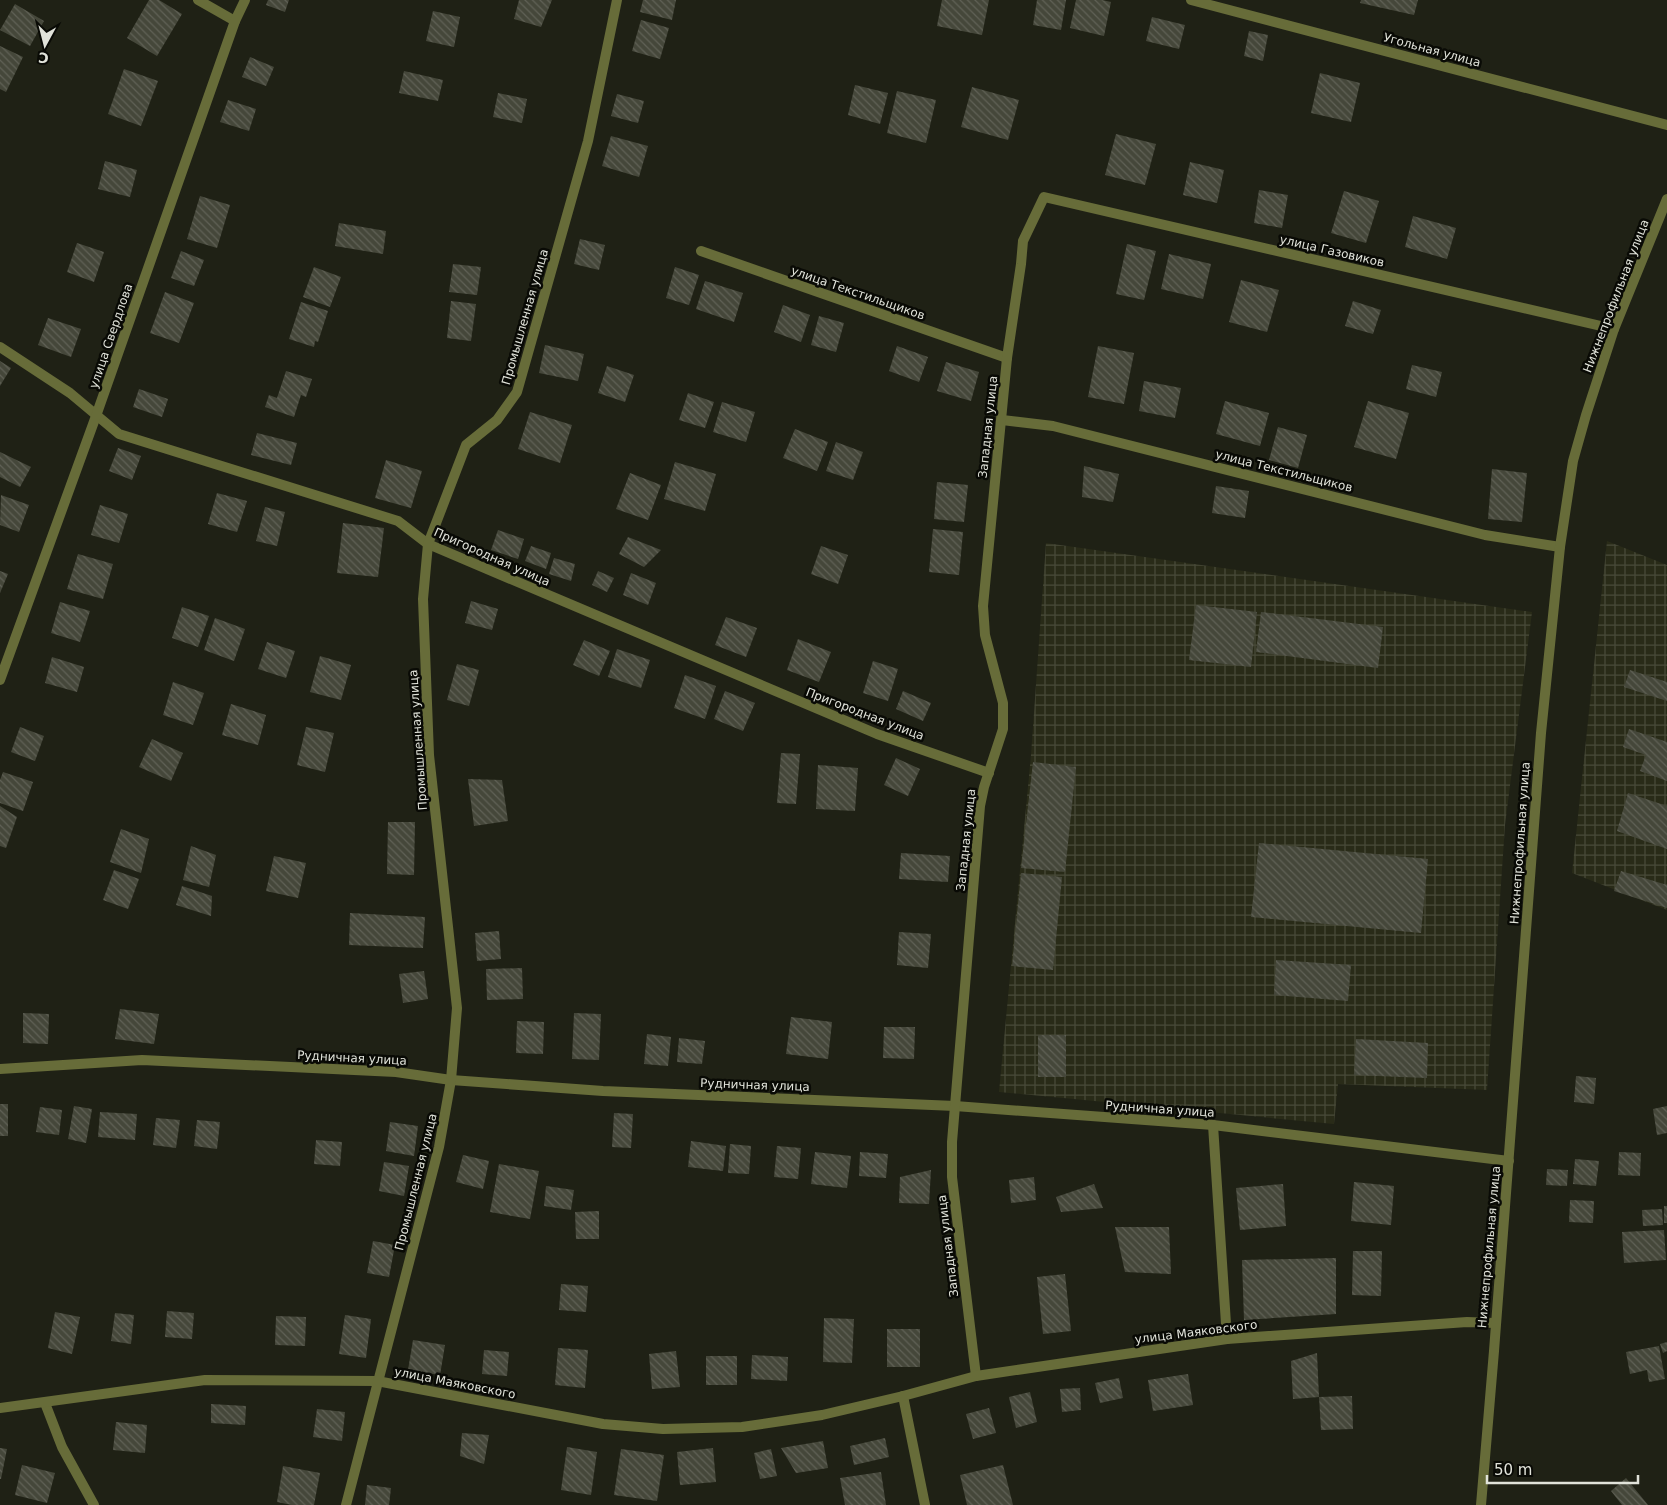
<svg xmlns="http://www.w3.org/2000/svg" width="1667" height="1505" viewBox="0 0 1667 1505" font-family="'DejaVu Sans',sans-serif">
<style>
.industrial{fill:url(#industrial-grid)}
.building{fill:url(#building-back-hatch)}
.lines{fill:none;stroke-linecap:round;stroke-linejoin:round}
.minor{stroke:#676c39;stroke-width:10}
.tertiary{stroke:#676c39;stroke-width:10}
.labels{text-anchor:middle;dominant-baseline:central;stroke-width:5;stroke-linejoin:round;paint-order:stroke}
.street-label{font-size:12px;fill:#e1e3da;stroke:#090a05}
</style>
<defs>
<pattern id="industrial-grid" width="8" height="8" patternUnits="userSpaceOnUse" patternTransform="scale(1.25)"><rect width="8" height="8" fill="#292b18"/><path d="M0 4h8M4 0v8" fill="none" stroke="#484a39"/></pattern>
<pattern id="building-back-hatch" width="6" height="6" patternUnits="userSpaceOnUse" patternTransform="scale(1.25)"><rect width="6" height="6" fill="#45473a"/><path d="M-1 5l2 2M0 0l6 6M5-1l2 2" fill="none" stroke="#606156"/></pattern>
</defs>
<rect width="100%" height="100%" fill="#1f2115"/>
<g class="industrial">
<path d="M1607 541 1667 565V910L1572 873Z"/>
<path d="M1046 543 1532 612 1505 825 1487 1090 1338 1084 1334 1124 999 1092 1031 755Z"/>
</g>
<g class="building">
<path d="M149 0H159L182 14 157 56 127 38Z"/>
<path d="M268 0H289L285 12 266 5Z"/>
<path d="M519 0H552L541 27 514 19Z"/>
<path d="M643 0H676L672 20 640 12Z"/>
<path d="M942 0H989L982 35 937 26Z"/>
<path d="M1037 0H1066L1061 30 1033 25Z"/>
<path d="M1076 0H1102L1111 2 1104 36 1070 28Z"/>
<path d="M1361 0H1418L1414 15 1360 3Z"/>
<path d="M15 4 44 21 30 46 0 30Z"/>
<path d="M433 11 460 17 454 47 426 41Z"/>
<path d="M1152 17 1185 25 1179 49 1146 41Z"/>
<path d="M641 20 669 28 660 59 632 51Z"/>
<path d="M1249 31 1268 35 1263 61 1244 56Z"/>
<path d="M0 46 23 57 6 92 0 89Z"/>
<path d="M250 57 274 67 266 86 242 77Z"/>
<path d="M124 69 158 81 141 126 108 114Z"/>
<path d="M404 71 443 80 438 101 399 93Z"/>
<path d="M1320 73 1360 83 1351 122 1311 113Z"/>
<path d="M855 85 888 93 880 124 848 115Z"/>
<path d="M972 87 1019 100 1008 140 961 127Z"/>
<path d="M897 91 936 100 926 143 887 133Z"/>
<path d="M498 93 527 99 522 123 493 117Z"/>
<path d="M617 94 644 101 638 123 611 116Z"/>
<path d="M228 100 256 109 249 131 220 122Z"/>
<path d="M1116 134 1156 144 1145 185 1105 175Z"/>
<path d="M611 136 648 146 639 177 602 166Z"/>
<path d="M105 161 137 170 130 197 98 189Z"/>
<path d="M1190 162 1224 170 1217 203 1183 195Z"/>
<path d="M1259 190 1288 195 1282 228 1254 223Z"/>
<path d="M1344 191 1379 201 1366 243 1331 233Z"/>
<path d="M200 196 230 205 217 248 187 239Z"/>
<path d="M1413 216 1456 228 1447 259 1405 247Z"/>
<path d="M339 223 386 231 383 254 335 246Z"/>
<path d="M580 239 605 245 599 270 574 264Z"/>
<path d="M77 243 104 252 94 282 67 272Z"/>
<path d="M1127 244 1156 251 1144 300 1116 294Z"/>
<path d="M181 251 204 260 194 286 171 278Z"/>
<path d="M1169 254 1211 264 1203 299 1161 289Z"/>
<path d="M453 264 481 267 477 295 449 292Z"/>
<path d="M314 267 341 277 330 307 303 297Z"/>
<path d="M675 267 699 275 689 305 666 298Z"/>
<path d="M1241 280 1279 290 1267 332 1229 322Z"/>
<path d="M705 281 743 293 734 322 696 309Z"/>
<path d="M165 292 194 303 179 343 150 333Z"/>
<path d="M451 301 476 304 471 341 447 338Z"/>
<path d="M1353 301 1381 310 1373 334 1345 326Z"/>
<path d="M301 302 328 311 318 342 315 341 314 347 289 339Z"/>
<path d="M783 305 810 315 801 342 774 332Z"/>
<path d="M819 316 844 323 836 352 811 345Z"/>
<path d="M48 318 81 329 71 357 38 345Z"/>
<path d="M545 345 584 354 578 381 539 373Z"/>
<path d="M897 346 928 357 919 382 889 371Z"/>
<path d="M1098 346 1134 353 1124 404 1088 397Z"/>
<path d="M0 361 11 368 0 386Z"/>
<path d="M946 362 979 372 971 401 937 391Z"/>
<path d="M1412 365 1442 372 1436 397 1406 389Z"/>
<path d="M607 366 634 375 625 402 598 393Z"/>
<path d="M286 371 312 379 306 397 301 395 294 417 265 407 269 395 277 398Z"/>
<path d="M1144 381 1181 388 1175 418 1139 411Z"/>
<path d="M139 389 168 399 162 417 133 407Z"/>
<path d="M688 393 714 402 705 428 679 420Z"/>
<path d="M1225 401 1269 413 1260 446 1216 434Z"/>
<path d="M1368 401 1409 413 1396 459 1354 447Z"/>
<path d="M722 402 755 412 746 442 713 432Z"/>
<path d="M530 412 572 425 560 463 518 449Z"/>
<path d="M1278 427 1307 435 1298 468 1269 460Z"/>
<path d="M795 429 828 442 817 471 783 458Z"/>
<path d="M257 433 297 443 291 465 251 455Z"/>
<path d="M836 442 863 452 853 480 826 471Z"/>
<path d="M118 448 141 456 132 480 109 471Z"/>
<path d="M0 452 31 467 20 487 0 477Z"/>
<path d="M386 460 422 471 411 508 375 498Z"/>
<path d="M675 462 716 474 705 511 664 499Z"/>
<path d="M1084 466 1119 474 1113 502 1082 497Z"/>
<path d="M1492 469 1527 473 1522 522 1488 519Z"/>
<path d="M630 473 661 485 648 520 616 509Z"/>
<path d="M937 482 968 485 964 522 934 519Z"/>
<path d="M1216 486 1249 491 1245 518 1212 513Z"/>
<path d="M217 493 247 501 237 532 208 524Z"/>
<path d="M1 495 29 505 19 532 0 525Z"/>
<path d="M100 505 128 514 119 543 91 535Z"/>
<path d="M265 507 285 512 277 546 256 541Z"/>
<path d="M343 523 384 528 378 577 337 573Z"/>
<path d="M933 529 963 532 959 575 929 572Z"/>
<path d="M498 530 524 539 518 559 491 550Z"/>
<path d="M628 537 661 550 644 567 619 554Z"/>
<path d="M531 546 551 553 546 569 525 561Z"/>
<path d="M821 546 848 555 838 584 811 574Z"/>
<path d="M78 554 113 564 103 599 67 589Z"/>
<path d="M554 558 575 564 571 581 549 574Z"/>
<path d="M0 571 8 574 0 593Z"/>
<path d="M598 571 614 578 607 592 592 585Z"/>
<path d="M631 573 656 583 648 605 623 595Z"/>
<path d="M471 601 498 609 492 630 465 623Z"/>
<path d="M60 602 90 611 80 642 51 633Z"/>
<path d="M1196 605 1257 612 1251 667 1189 660Z"/>
<path d="M182 607 209 616 198 647 172 638Z"/>
<path d="M1261 612 1383 627 1378 668 1256 652Z"/>
<path d="M726 617 757 628 746 657 715 645Z"/>
<path d="M215 618 245 629 234 661 204 650Z"/>
<path d="M798 639 831 652 819 682 787 670Z"/>
<path d="M584 640 610 651 599 676 573 665Z"/>
<path d="M267 642 295 651 286 678 258 669Z"/>
<path d="M617 649 650 660 641 688 608 677Z"/>
<path d="M320 656 351 665 341 700 310 692Z"/>
<path d="M52 657 84 667 77 692 45 683Z"/>
<path d="M873 661 898 669 888 701 863 693Z"/>
<path d="M457 664 479 670 469 706 447 700Z"/>
<path d="M1630 670 1667 682V701L1624 687Z"/>
<path d="M685 675 716 686 705 719 674 708Z"/>
<path d="M173 682 204 693 193 725 163 715Z"/>
<path d="M725 691 755 703 743 731 714 719Z"/>
<path d="M903 691 931 703 923 721 896 709Z"/>
<path d="M231 704 266 715 258 745 222 735Z"/>
<path d="M20 727 44 736 35 761 11 752Z"/>
<path d="M306 727 334 733 325 772 297 765Z"/>
<path d="M1629 729 1667 742V781L1640 771 1646 755 1623 747Z"/>
<path d="M152 739 183 753 171 781 139 767Z"/>
<path d="M781 753 800 754 796 804 777 803Z"/>
<path d="M896 758 920 769 908 796 884 785Z"/>
<path d="M1033 762 1076 767 1065 872 1021 868Z"/>
<path d="M818 765 858 768 855 811 816 809Z"/>
<path d="M3 772 33 782 23 811 0 803V780Z"/>
<path d="M468 779 502 780 508 821 474 826Z"/>
<path d="M1628 793 1667 806V849L1617 831Z"/>
<path d="M0 806 17 817 6 848 0 846Z"/>
<path d="M388 822H415L414 875 387 874Z"/>
<path d="M121 829 149 839 141 873 110 862Z"/>
<path d="M1259 843 1428 859 1421 933 1251 917Z"/>
<path d="M191 846 216 855 209 887 183 880Z"/>
<path d="M901 853 950 856 948 882 899 879Z"/>
<path d="M274 856 306 863 298 898 266 891Z"/>
<path d="M114 870 139 879 128 909 103 900Z"/>
<path d="M1621 871 1667 885V908L1614 891Z"/>
<path d="M1021 873 1062 877 1053 970 1012 966Z"/>
<path d="M182 886 212 896 211 916 176 905Z"/>
<path d="M350 913 425 917 423 948 349 945Z"/>
<path d="M499 931 501 959 477 961 475 933Z"/>
<path d="M899 932 931 934 928 968 897 965Z"/>
<path d="M1276 960 1351 965 1348 1001 1274 995Z"/>
<path d="M522 968 523 999 487 1000 486 969Z"/>
<path d="M424 971 428 999 403 1003 399 974Z"/>
<path d="M120 1009 159 1014 154 1044 115 1039Z"/>
<path d="M23 1013 49 1014 48 1044 23 1043Z"/>
<path d="M574 1013 601 1014 599 1060 572 1059Z"/>
<path d="M791 1017 832 1022 828 1059 786 1054Z"/>
<path d="M517 1021 544 1022 543 1054 516 1053Z"/>
<path d="M884 1027H915L914 1059 883 1058Z"/>
<path d="M647 1034 671 1037 668 1066 644 1064Z"/>
<rect x="1038" y="1035" width="28" height="42"/>
<path d="M679 1038 705 1041 702 1064 677 1062Z"/>
<path d="M1356 1039 1428 1043 1427 1078 1354 1075Z"/>
<path d="M1576 1076 1596 1078 1594 1104 1574 1102Z"/>
<rect x="0" y="1104" width="8" height="32"/>
<path d="M74 1106 92 1109 86 1143 68 1139Z"/>
<path d="M1667 1106V1133L1657 1135 1653 1109Z"/>
<path d="M40 1107 62 1110 59 1135 36 1132Z"/>
<path d="M100 1112 137 1114 135 1140 98 1137Z"/>
<path d="M614 1113 633 1114 631 1148 612 1147Z"/>
<path d="M156 1118 180 1120 176 1148 153 1145Z"/>
<path d="M197 1120 220 1122 217 1149 194 1146Z"/>
<path d="M390 1122 418 1126 414 1156 386 1151Z"/>
<path d="M316 1140 342 1142 340 1166 314 1164Z"/>
<path d="M691 1141 726 1146 723 1171 688 1167Z"/>
<path d="M730 1144 751 1146 749 1174 728 1173Z"/>
<path d="M777 1146 801 1148 798 1179 774 1177Z"/>
<path d="M815 1152 851 1156 847 1188 811 1184Z"/>
<path d="M860 1152 888 1154 886 1178 859 1176Z"/>
<path d="M1619 1152 1641 1153 1640 1176 1618 1175Z"/>
<path d="M463 1155 489 1161 483 1189 456 1182Z"/>
<path d="M1575 1159 1599 1161 1596 1186 1573 1184Z"/>
<path d="M384 1162 409 1166 404 1196 379 1191Z"/>
<path d="M499 1164 539 1171 530 1219 490 1212Z"/>
<path d="M1547 1169 1568 1170 1567 1186 1546 1185Z"/>
<path d="M931 1170 929 1204 899 1203 900 1177Z"/>
<path d="M1034 1177 1036 1200 1011 1203 1009 1180Z"/>
<path d="M1354 1182 1394 1186 1391 1225 1351 1221Z"/>
<path d="M1094 1184 1103 1208 1061 1212 1056 1197Z"/>
<path d="M1283 1184 1286 1226 1240 1230 1236 1188Z"/>
<path d="M546 1186 574 1190 571 1210 544 1206Z"/>
<path d="M1570 1200 1594 1201 1593 1223 1569 1222Z"/>
<rect x="1664" y="1206" width="3" height="17"/>
<path d="M1662 1209 1663 1225 1643 1226 1642 1210Z"/>
<path d="M599 1211V1239H576L575 1212Z"/>
<path d="M1115 1227H1169L1171 1274 1125 1272Z"/>
<path d="M1664 1230 1666 1260 1624 1263 1622 1232Z"/>
<path d="M373 1241 395 1245 389 1277 367 1273Z"/>
<path d="M1353 1251H1382L1381 1296 1352 1295Z"/>
<path d="M1336 1258V1314L1244 1320 1242 1260Z"/>
<path d="M1065 1274 1071 1331 1043 1334 1037 1277Z"/>
<path d="M561 1284 588 1286 586 1312 559 1310Z"/>
<path d="M167 1311 194 1313 192 1339 165 1337Z"/>
<path d="M55 1312 80 1317 72 1354 48 1348Z"/>
<path d="M115 1313 134 1315 131 1344 111 1341Z"/>
<path d="M345 1315 371 1319 366 1358 339 1354Z"/>
<path d="M276 1316 306 1317 305 1346 275 1345Z"/>
<path d="M824 1318 854 1319 852 1363 823 1362Z"/>
<rect x="887" y="1329" width="33" height="38"/>
<path d="M413 1340 445 1345 440 1375 408 1370Z"/>
<path d="M1667 1342V1351L1663 1353 1660 1344Z"/>
<path d="M1659 1346 1665 1379 1649 1382 1647 1370 1630 1374 1626 1352Z"/>
<path d="M558 1348 588 1350 585 1388 555 1385Z"/>
<path d="M484 1350 509 1352 507 1376 482 1374Z"/>
<path d="M676 1351 680 1387 652 1389 649 1354Z"/>
<path d="M1317 1353 1319 1397 1352 1396 1353 1429 1321 1430 1319 1397 1293 1399 1291 1361Z"/>
<path d="M752 1355 788 1357 787 1381 751 1379Z"/>
<rect x="706" y="1356" width="31" height="29"/>
<path d="M1188 1374 1193 1405 1153 1411 1148 1380Z"/>
<path d="M1119 1378 1123 1398 1100 1403 1095 1383Z"/>
<path d="M1080 1388 1081 1410 1062 1412 1060 1389Z"/>
<path d="M1030 1392 1037 1422 1016 1428 1009 1397Z"/>
<path d="M211 1404 246 1406 245 1425 211 1423Z"/>
<path d="M989 1408 996 1433 973 1439 966 1414Z"/>
<path d="M317 1409 345 1412 342 1441 313 1437Z"/>
<path d="M116 1422 147 1425 145 1453 113 1450Z"/>
<path d="M462 1433 489 1435 484 1464 460 1456Z"/>
<path d="M885 1438 889 1457 854 1465 850 1446Z"/>
<path d="M823 1441 828 1468 796 1473 781 1448Z"/>
<path d="M567 1447 597 1452 591 1495 561 1490Z"/>
<path d="M0 1448 7 1449 1 1479H0Z"/>
<path d="M713 1448 716 1482 680 1485 677 1452Z"/>
<path d="M621 1449 664 1455 657 1501 614 1495Z"/>
<path d="M771 1449 777 1476 760 1479 754 1453Z"/>
<path d="M22 1465 55 1473 47 1503 15 1495Z"/>
<path d="M1003 1465 1013 1505H967L960 1475Z"/>
<path d="M283 1466 320 1473 314 1505H292L277 1502Z"/>
<path d="M881 1472 886 1505H845L840 1478Z"/>
<path d="M1626 1478 1648 1505H1622L1611 1491Z"/>
<path d="M367 1485 391 1488 389 1505H365Z"/>
</g>
<g class="lines">
<g class="minor">
<path d="M198 0 235 21"/>
<path d="M1191 0 1667 125"/>
<path d="M701 251 1007 358"/>
<path d="M0 347 70 393 119 434 398 521 428 544 877 734 989 773"/>
<path d="M1002 420 1053 426 1485 535 1560 547"/>
<path d="M0 680 96 416 235 21 245 0"/>
<path d="M0 1069 142 1060 396 1072 451 1080 603 1091 955 1106 1213 1125 1509 1161"/>
<path d="M1213 1125 1227 1339"/>
<path d="M976 1376 952 1177V1142L980 806 984 787 1003 729V703L985 635 983 606 1007 358 1021 264 1023 241 1044 197 1614 329"/>
<path d="M903 1396 925 1505"/>
<path d="M45 1403 62 1447 94 1505"/>
<path d="M0 1408 205 1380 377 1381 603 1424 663 1429 742 1427 822 1415 903 1396 976 1376 1227 1339 1467 1322 1495 1323"/>
<path d="M346 1505 439 1147 451 1080 457 1008 429 755 423 599 428 544 466 445 497 420 517 392 588 141 617 0"/>
</g>
<path class="tertiary" d="M1481 1505 1494 1351 1541 733 1560 547 1573 461 1586 415 1614 329 1667 199"/>
</g>
<g class="labels">
<g class="street-label">
<text transform="translate(1432 50) rotate(15)">Угольная улица</text>
<text transform="translate(1332 251) rotate(13)">улица Газовиков</text>
<text transform="translate(858 293) rotate(19)">улица Текстильщиков</text>
<text transform="translate(1616 296) rotate(-69)">Нижнепрофильная улица</text>
<text transform="translate(525 317) rotate(-74)">Промышленная улица</text>
<text transform="translate(111 336) rotate(-71)">улица Свердлова</text>
<text transform="translate(988 427) rotate(-84)">Западная улица</text>
<text transform="translate(1284 471) rotate(14)">улица Текстильщиков</text>
<text transform="translate(492 557) rotate(24)">Пригородная улица</text>
<text transform="translate(865 714) rotate(21)">Пригородная улица</text>
<text transform="translate(418 740) rotate(-94)">Промышленная улица</text>
<text transform="translate(966 840) rotate(-84)">Западная улица</text>
<text transform="translate(1520 843) rotate(-86)">Нижнепрофильная улица</text>
<text transform="translate(352 1058) rotate(3)">Рудничная улица</text>
<text transform="translate(755 1085) rotate(2)">Рудничная улица</text>
<text transform="translate(1160 1109) rotate(4)">Рудничная улица</text>
<text transform="translate(416 1182) rotate(-76)">Промышленная улица</text>
<text transform="translate(948 1246) rotate(-97)">Западная улица</text>
<text transform="translate(1489 1247) rotate(-85)">Нижнепрофильная улица</text>
<text transform="translate(1196 1332) rotate(-7)">улица Маяковского</text>
<text transform="translate(455 1383) rotate(11)">улица Маяковского</text>
</g>
</g>
<g transform="translate(45 45) rotate(187)" stroke="#090a05" stroke-width="4" paint-order="stroke">
<path d="M0-4L9 19L0 12L-9 19Z" fill="#e1e3da"/>
<text y="-8" font-size="14" font-weight="bold" text-anchor="middle" fill="#e1e3da">С</text>
</g>
<path d="M1487 1475v8h151v-8" fill="none" stroke="#e1e3da" stroke-width="2.5"/>
<text x="1494" y="1475" font-size="15" fill="#e1e3da" stroke="#090a05" stroke-width="4" paint-order="stroke">50 m</text>
</svg>
